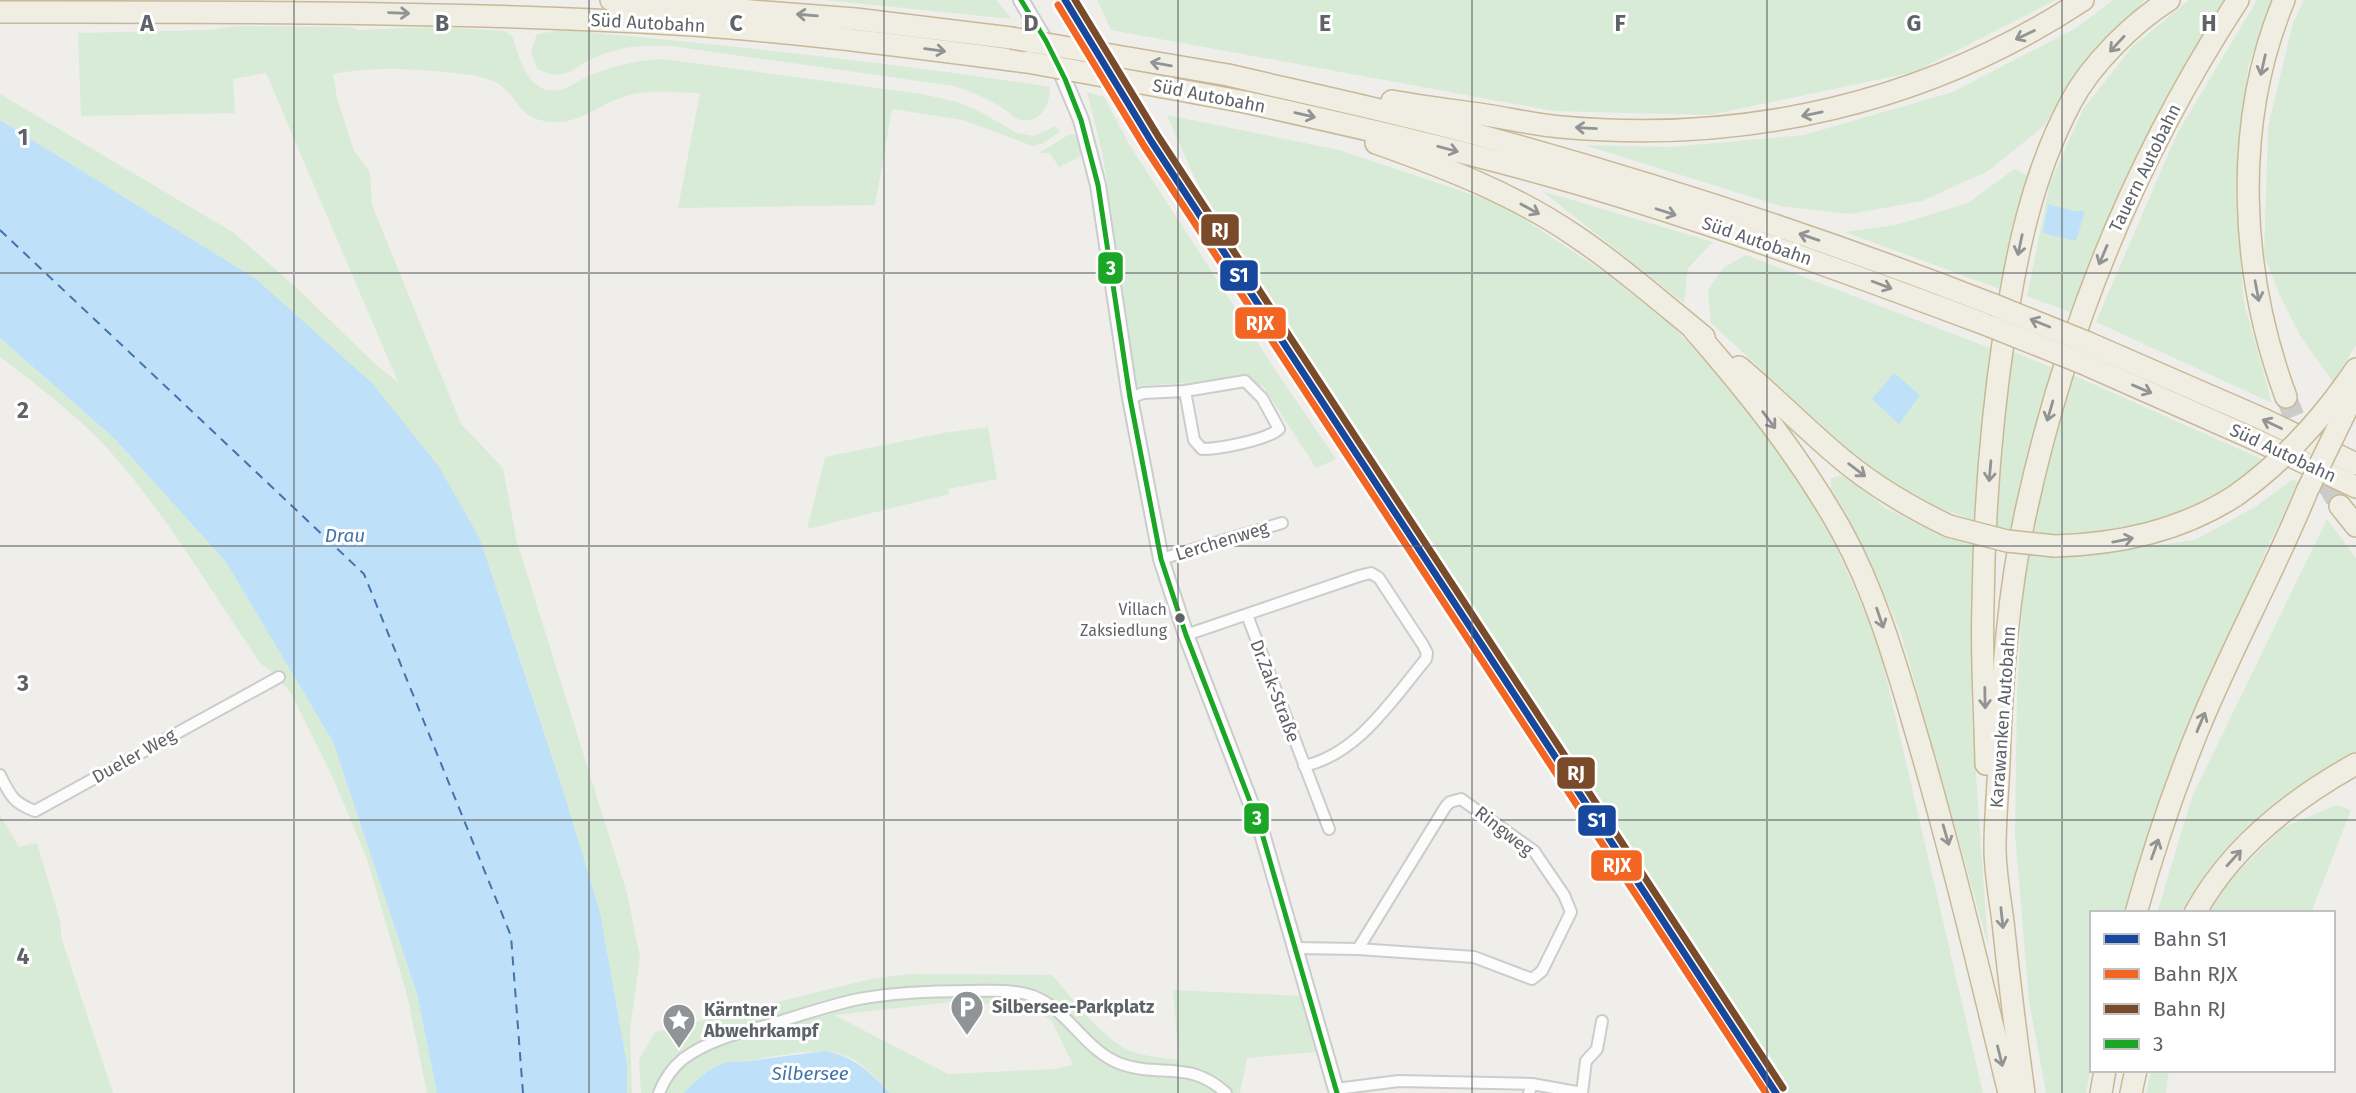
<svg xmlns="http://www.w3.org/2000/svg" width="2356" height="1093" viewBox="0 0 2356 1093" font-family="'Fira Sans',sans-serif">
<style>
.green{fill:#d8ebd6;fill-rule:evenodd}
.water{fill:#bfe0f9}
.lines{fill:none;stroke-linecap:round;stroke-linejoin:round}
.ferry{stroke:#4174aa;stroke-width:2;stroke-dasharray:9 7;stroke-linecap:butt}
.motorway-tunnel{stroke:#cbcbca;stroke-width:21;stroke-dasharray:21 10;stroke-linecap:butt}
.minor-casing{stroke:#cbcccc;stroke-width:14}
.tertiary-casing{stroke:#cbcccc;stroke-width:18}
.motorway-casing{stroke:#c8b996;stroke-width:24}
.minor{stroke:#fdfcfc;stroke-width:10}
.tertiary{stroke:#fdfcfc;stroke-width:14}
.motorway{stroke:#f0ede3;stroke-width:21}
.motorway-bridge-casing{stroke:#c8b996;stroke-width:24;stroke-linecap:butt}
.motorway-bridge{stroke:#f0ede3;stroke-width:21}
.bus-1-casing{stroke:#fff;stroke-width:10}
.bus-1{stroke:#1ba626;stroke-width:5}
.rail-1-casing{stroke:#fff;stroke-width:12}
.rail-2-casing{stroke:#fff;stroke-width:12}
.rail-3-casing{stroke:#fff;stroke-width:12}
.rail-1{stroke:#17489e;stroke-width:7}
.rail-2{stroke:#f26522;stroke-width:7}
.rail-3{stroke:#7a4b2a;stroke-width:7}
.oneway{stroke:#929393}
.grid{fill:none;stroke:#5f6368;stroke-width:2;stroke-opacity:0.55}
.bus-dot{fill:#5f6368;stroke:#fff;stroke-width:2.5}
.labels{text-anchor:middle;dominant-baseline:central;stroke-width:6;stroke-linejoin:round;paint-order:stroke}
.bus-label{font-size:16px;fill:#5f6368;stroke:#fff;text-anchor:end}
.street-label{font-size:18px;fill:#5f6368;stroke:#fff}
.poi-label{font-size:18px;font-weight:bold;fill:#5f6368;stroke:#fff;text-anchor:start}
.water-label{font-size:19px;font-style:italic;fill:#4174aa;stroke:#fff}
.grid-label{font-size:23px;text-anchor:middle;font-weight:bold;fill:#5f6368;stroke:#fff;stroke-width:6;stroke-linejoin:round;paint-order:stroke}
.line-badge{stroke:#fff;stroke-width:2.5}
.badge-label{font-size:19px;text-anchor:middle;font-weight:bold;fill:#fff}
</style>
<rect width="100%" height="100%" fill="#efeeea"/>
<g class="green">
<path d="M825 0H996L1012 19Z"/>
<path d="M1097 0H2056L1914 72 1710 115 1554 111 1111 30Z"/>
<path d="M2113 0H2145L2081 65 2044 126 1988 171 1922 201 1850 214 1781 206 1584 145 1670 147 1804 135 1953 92 2076 28Z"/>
<path d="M2189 0H2228L2075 314 2027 296 2050 183 2083 109 2133 46ZM2049 204 2075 211 2043 233Z"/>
<path d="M2257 0H2271L2248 67 2235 194 2244 303 2272 403 2096 322 2177 134Z"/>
<path d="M2304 0H2356V345L2333 382 2301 337 2281 298 2264 256 2268 127 2293 23Z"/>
<path d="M238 26 350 27 357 30 437 27 505 31 513 37C519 60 530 99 563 89 574 85 583 78 593 74 617 65 639 60 663 59L922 94 957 102 977 110 1017 133 1034 136 1056 126 1060 131 1044 143 1033 146 963 120 892 109 875 205 678 208 700 93C677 93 649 89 626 96 601 103 579 125 551 122 517 119 519 96 497 83 484 76 470 75 456 73 412 69 377 66 333 74L337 98 354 151 370 172 372 205 461 424 503 468 517 542 627 893 640 957 630 1030 632 1093H627V1065L600 912 564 793 480 539 256 279 0 120V94L234 233 298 289 375 364 398 382 266 73 233 79 235 113 81 116 78 33 209 30Z"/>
<path d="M564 30C726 45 889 62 1050 87 1050 105 1040 126 1017 119 1013 117 1008 111 1004 109 989 99 972 92 954 86L671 46C646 45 621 46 598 56 571 67 568 83 537 69L531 51 537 34Z"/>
<path d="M1087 92 1104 97 1129 144 1278 374 1336 459 1316 468 1263 386 1190 394 1183 383 1137 386 1103 156Z"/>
<path d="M1167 115 1339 150 1503 205 1652 304 1740 398 1819 508 1878 642 1983 1093H1788L1197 183Z"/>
<path d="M1070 134 1076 135 1082 141 1085 154 1059 167 1050 153H1039Z"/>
<path d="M2015 169 2031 178 2000 289 1845 232 1896 225 1968 203Z"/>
<path d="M1542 191 1713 242 1688 268 1684 303Z"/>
<path d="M1746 255 1990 348 1974 521 1921 501 1855 456 1711 323 1708 290 1723 268Z"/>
<path d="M0 338 114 438 226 562 333 742 417 994 437 1093H427L407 995 367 859 333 778 291 693 271 671 261 664C212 593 164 510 106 447 75 414 36 384 0 357Z"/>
<path d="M2008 350 2054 368 2013 532 1994 528Z"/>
<path d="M2068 373 2266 461 2224 493 2158 521 2096 536 2029 534Z"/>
<path d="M988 427 997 479 948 489 949 494 807 529 825 457 943 433Z"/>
<path d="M1845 475 1885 508 1935 532 1977 546 1971 705 1988 945 1900 630 1861 543 1831 490V478Z"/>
<path d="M2293 479 2299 483 2269 544 2169 776 2127 913H2092V1064L2086 1093H2046L2029 1001 2015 834 2017 693 2025 555 2070 557 2195 540 2255 507Z"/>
<path d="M2327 519 2356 558V757L2295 788 2225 853 2185 913H2157L2192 797Z"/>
<path d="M2336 805 2351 810 2311 913H2209L2225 885 2282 828Z"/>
<path d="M0 815 19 847 37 843 61 924V937L113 1093H0Z"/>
<path d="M909 974 1052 975C1073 999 1105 1044 1136 1053 1150 1057 1165 1058 1179 1060L1173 990 1302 996 1316 1052 1247 1058 1240 1093H890C878 1081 865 1065 849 1057 821 1044 772 1057 742 1062 719 1058 698 1077 684 1093H641L639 1060 655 1032 871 979ZM951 1002 1027 1006 1051 1020 1073 1065 1054 1069 948 1074 834 1015Z"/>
<path d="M2151 1070H2169L2166 1093H2146Z"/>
</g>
<g class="water">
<path d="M0 120 256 279 373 384 439 467 480 539 564 793 600 912 627 1065V1093H437L417 994 333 742 226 562 114 438 0 338Z"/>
<path d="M2048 204 2075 211H2085L2076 241 2043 233Z"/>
<path d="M1894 373 1920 395 1899 424 1872 399Z"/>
<path d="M825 1051C856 1057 869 1072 890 1093H684C699 1077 718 1058 742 1062Z"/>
</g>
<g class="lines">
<path class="ferry" d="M0 230 364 574 511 936 523 1093"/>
<path class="motorway-tunnel" d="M2286 397 2310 455 2340 506"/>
<defs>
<g id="minor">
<path d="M1130 398 1143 393 1185 391 1194 440 1202 449C1219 449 1267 440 1279 429L1262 398 1245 381 1185 391"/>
<path d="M1161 559 1282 523"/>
<path d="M1247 615 1329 829"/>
<path d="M1186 635 1359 576 1371 573 1379 578 1423 645 1427 653 1426 659C1392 700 1358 754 1304 766"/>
<path d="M0 775C10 795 13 803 35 811L279 677"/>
<path d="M1296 948 1358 949 1474 957 1532 979 1542 971 1571 912 1564 895 1534 851 1461 799 1450 802 1446 806 1358 949"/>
<path d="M1532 1084 1582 1093"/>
<path d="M1336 1089 1399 1081 1532 1084 1529 1093"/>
<path d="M659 1093C664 1080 672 1068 683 1059 708 1040 742 1032 772 1024 801 1015 830 1005 859 999 896 992 933 991 970 991 991 991 1013 989 1033 996 1069 1010 1085 1051 1121 1064 1160 1078 1189 1059 1226 1093"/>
<path d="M1582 1093 1586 1061 1597 1049 1602 1021"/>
</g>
<g id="tertiary">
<path d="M1021 0 1049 47"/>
<path d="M1058 65 1081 120 1098 185 1130 398 1161 559 1186 635 1261 830 1337 1093"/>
</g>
<g id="motorway">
<path d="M611 0 855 19 1011 38"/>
<path d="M2284 0C2232 125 2240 273 2286 397"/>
<path d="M0 12C225 12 450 11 675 24 793 31 910 47 1027 62"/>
<path d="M1228 75C1309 94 1391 111 1471 133 1648 181 1823 238 1994 305"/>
<path d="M1392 101C1425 107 1459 111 1492 116 1515 120 1538 125 1561 127 1746 144 1927 103 2083 0"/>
<path d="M1245 102C1357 127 1469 152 1579 184 1718 225 1854 275 1990 326"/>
<path d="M1376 143C1444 167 1514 194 1574 235 1620 266 1661 302 1704 337"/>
<path d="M1694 330C1749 393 1800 457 1841 530 1877 595 1897 668 1918 739 1952 856 1980 974 2009 1093"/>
<path d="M2086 342 2265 420 2356 464"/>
<path d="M2080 362 2254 439 2356 487"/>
<path d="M1739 367C1771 394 1800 423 1831 450 1867 482 1907 506 1949 526"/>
<path d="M2347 382 2356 369"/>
<path d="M2340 506 2356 526"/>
<path d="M2055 546C2120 544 2180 531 2235 496"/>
<path d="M1986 764C1985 711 1981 658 1983 605 1984 515 1991 424 2004 336 2016 255 2032 175 2071 102 2091 64 2133 23 2169 0"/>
<path d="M2136 913C2153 851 2174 789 2198 730 2231 649 2274 572 2307 491"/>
<path d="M2195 913C2231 847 2291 800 2356 764"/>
<path d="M2024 1093C2016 1036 2009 979 2003 922 2000 898 1995 872 1995 848 1995 819 1998 790 1999 762 2002 678 2008 593 2026 511 2066 327 2135 158 2238 0"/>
<path d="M2101 1093 2105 1070"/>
<path d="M2131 1093 2136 1070"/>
</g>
</defs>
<use href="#minor" class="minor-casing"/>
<use href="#tertiary" class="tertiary-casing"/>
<use href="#motorway" class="motorway-casing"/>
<use href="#minor" class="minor"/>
<use href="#tertiary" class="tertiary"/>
<use href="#motorway" class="motorway"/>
<defs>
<g id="motorway-bridge">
<path d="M1011 38 1228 75"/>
<path d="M1027 62 1245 102"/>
<path d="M1994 305 2086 342"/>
<path d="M1990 326 2080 362"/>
<path d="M2307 491 2356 390"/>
<path d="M2235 496C2280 464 2315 427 2347 382"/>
<path d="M1949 526 2007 541 2055 546"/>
</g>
</defs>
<use href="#motorway-bridge" class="motorway-bridge-casing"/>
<use href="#motorway-bridge" class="motorway-bridge"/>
<defs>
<path id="bus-1" d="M1021 0 1046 41 1065 79 1081 120 1098 185 1130 398 1161 559 1186 635 1261 830 1337 1093"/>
</defs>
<use href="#bus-1" class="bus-1-casing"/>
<use href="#bus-1" class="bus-1"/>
<defs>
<path id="rail-1" d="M1065 0 1151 141 1776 1093"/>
<path id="rail-2" d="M1058 5 1144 146 1766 1093"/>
<path id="rail-3" d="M1075 0 1158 136 1783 1088"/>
</defs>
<use href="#rail-1" class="rail-1-casing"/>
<use href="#rail-2" class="rail-2-casing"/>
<use href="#rail-3" class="rail-3-casing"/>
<use href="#rail-1" class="rail-1"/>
<use href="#rail-2" class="rail-2"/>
<use href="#rail-3" class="rail-3"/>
</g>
<defs><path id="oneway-shaft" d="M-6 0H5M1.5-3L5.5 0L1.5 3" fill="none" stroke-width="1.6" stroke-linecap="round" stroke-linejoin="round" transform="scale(1.75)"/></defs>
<g class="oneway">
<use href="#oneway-shaft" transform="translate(399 13) rotate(2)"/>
<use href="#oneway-shaft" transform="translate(807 15) rotate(-175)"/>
<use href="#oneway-shaft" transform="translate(2025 35) rotate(154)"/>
<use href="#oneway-shaft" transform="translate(2117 44) rotate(133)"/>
<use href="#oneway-shaft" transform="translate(935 50) rotate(7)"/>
<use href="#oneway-shaft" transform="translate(1161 64) rotate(-170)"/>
<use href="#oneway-shaft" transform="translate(2263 65) rotate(103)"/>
<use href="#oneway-shaft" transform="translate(1812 114) rotate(168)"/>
<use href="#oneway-shaft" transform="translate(1305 115) rotate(13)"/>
<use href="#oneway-shaft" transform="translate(1586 128) rotate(-177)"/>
<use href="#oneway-shaft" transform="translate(1448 149) rotate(15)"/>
<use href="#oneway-shaft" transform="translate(1530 209) rotate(29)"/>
<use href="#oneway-shaft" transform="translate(1666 212) rotate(18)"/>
<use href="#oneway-shaft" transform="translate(1809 237) rotate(-161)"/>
<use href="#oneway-shaft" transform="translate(2020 245) rotate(102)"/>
<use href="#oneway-shaft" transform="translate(2103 255) rotate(113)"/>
<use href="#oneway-shaft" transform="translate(1882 285) rotate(21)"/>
<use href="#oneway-shaft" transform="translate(2257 291) rotate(79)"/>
<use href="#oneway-shaft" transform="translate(2040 323) rotate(-158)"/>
<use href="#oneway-shaft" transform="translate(2142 389) rotate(23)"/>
<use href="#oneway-shaft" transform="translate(2050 411) rotate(106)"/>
<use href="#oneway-shaft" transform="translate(1769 420) rotate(53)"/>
<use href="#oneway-shaft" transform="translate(2272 424) rotate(-155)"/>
<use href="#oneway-shaft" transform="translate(1857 470) rotate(37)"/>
<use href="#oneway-shaft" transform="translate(1990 471) rotate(95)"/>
<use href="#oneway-shaft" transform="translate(2123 540) rotate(-11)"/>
<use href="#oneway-shaft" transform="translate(1880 618) rotate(71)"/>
<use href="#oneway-shaft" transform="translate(1985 698) rotate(89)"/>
<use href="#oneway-shaft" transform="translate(2201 722) rotate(-67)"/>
<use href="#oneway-shaft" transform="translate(1946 835) rotate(74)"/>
<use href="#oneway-shaft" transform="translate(2155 849) rotate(-70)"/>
<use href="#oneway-shaft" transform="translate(2234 858) rotate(-48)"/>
<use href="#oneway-shaft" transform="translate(2002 918) rotate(84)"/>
<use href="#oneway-shaft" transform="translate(2000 1056) rotate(76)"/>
</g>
<path class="grid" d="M294 0V1093M589 0V1093M884 0V1093M1178 0V1093M1472 0V1093M1767 0V1093M2062 0V1093M0 273H2356M0 546H2356M0 820H2356"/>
<defs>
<symbol id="parking-pin" viewBox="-11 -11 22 30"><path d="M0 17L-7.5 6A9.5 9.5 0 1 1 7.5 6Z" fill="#919496" stroke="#fff"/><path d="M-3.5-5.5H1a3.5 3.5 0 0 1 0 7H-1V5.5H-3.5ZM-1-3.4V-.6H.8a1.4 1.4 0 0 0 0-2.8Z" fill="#fff"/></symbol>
<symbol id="sight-pin" viewBox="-11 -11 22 30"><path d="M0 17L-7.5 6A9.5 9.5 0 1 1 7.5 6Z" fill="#919496" stroke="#fff"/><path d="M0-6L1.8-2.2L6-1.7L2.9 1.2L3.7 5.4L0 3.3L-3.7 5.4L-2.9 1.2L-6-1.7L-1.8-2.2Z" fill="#fff"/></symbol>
</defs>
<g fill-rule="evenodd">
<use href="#parking-pin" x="948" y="988" width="38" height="52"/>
<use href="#sight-pin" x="660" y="1001" width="38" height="52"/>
</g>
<circle class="bus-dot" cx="1180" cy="618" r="6"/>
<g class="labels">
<g class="bus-label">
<text x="1167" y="609">Villach<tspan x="1167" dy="21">Zaksiedlung</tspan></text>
</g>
<g class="street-label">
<text transform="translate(648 23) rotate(3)">Süd Autobahn</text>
<text transform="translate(1209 96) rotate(11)">Süd Autobahn</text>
<text transform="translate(2145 168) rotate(-64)">Tauern Autobahn</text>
<text transform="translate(1757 241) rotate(19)">Süd Autobahn</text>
<text transform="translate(2283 453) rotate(25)">Süd Autobahn</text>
<text transform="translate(1222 541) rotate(-17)">Lerchenweg</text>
<text transform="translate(1275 691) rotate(69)">Dr.Zak-Straße</text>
<text transform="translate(2003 717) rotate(-86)">Karawanken Autobahn</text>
<text transform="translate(134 756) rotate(-29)">Dueler Weg</text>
<text transform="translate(1504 831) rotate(38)">Ringweg</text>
</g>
<g class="poi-label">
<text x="992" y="1007">Silbersee-Parkplatz</text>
<text x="704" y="1010">Kärntner<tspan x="704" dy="21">Abwehrkampf</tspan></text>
</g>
<g class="water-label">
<text x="345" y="535">Drau</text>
<text x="810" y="1073">Silbersee</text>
</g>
</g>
<g class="grid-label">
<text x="147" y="31">A</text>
<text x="442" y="31">B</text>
<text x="736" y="31">C</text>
<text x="1031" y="31">D</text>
<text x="1325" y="31">E</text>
<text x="1620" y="31">F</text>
<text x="1914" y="31">G</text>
<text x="2209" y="31">H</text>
<text x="23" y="145">1</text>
<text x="23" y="418">2</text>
<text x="23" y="691">3</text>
<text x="23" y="964">4</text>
</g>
<g class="line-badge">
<rect x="1200" y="213" width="40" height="34" rx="7" fill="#7a4b2a"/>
<rect x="1097" y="251" width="27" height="34" rx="7" fill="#1ba626"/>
<rect x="1219" y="259" width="40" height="33" rx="7" fill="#17489e"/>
<rect x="1234" y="306" width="53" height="34" rx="7" fill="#f26522"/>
<rect x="1556" y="756" width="40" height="34" rx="7" fill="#7a4b2a"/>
<rect x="1243" y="802" width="27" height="33" rx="7" fill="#1ba626"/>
<rect x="1577" y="804" width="40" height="33" rx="7" fill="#17489e"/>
<rect x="1590" y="849" width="53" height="33" rx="7" fill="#f26522"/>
</g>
<g class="badge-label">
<text x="1220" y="237">RJ</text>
<text x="1111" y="275">3</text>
<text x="1239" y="282">S1</text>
<text x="1260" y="330">RJX</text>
<text x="1576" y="780">RJ</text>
<text x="1257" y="825">3</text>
<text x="1597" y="827">S1</text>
<text x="1617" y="872">RJX</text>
</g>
<rect x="2090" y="911" width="245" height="161" fill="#ffffff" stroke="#bfc1c3" stroke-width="2"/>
<rect x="2104" y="934" width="35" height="10" fill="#17489e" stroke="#bfc1c3" stroke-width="2"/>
<text x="2153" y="946" font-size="21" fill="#5f6368">Bahn S1</text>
<rect x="2104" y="969" width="35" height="10" fill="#f26522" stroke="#bfc1c3" stroke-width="2"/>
<text x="2153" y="981" font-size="21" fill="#5f6368">Bahn RJX</text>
<rect x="2104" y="1004" width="35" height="10" fill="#7a4b2a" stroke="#bfc1c3" stroke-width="2"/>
<text x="2153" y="1016" font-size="21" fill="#5f6368">Bahn RJ</text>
<rect x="2104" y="1039" width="35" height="10" fill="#1ba626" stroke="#bfc1c3" stroke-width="2"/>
<text x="2153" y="1051" font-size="21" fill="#5f6368">3</text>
</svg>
